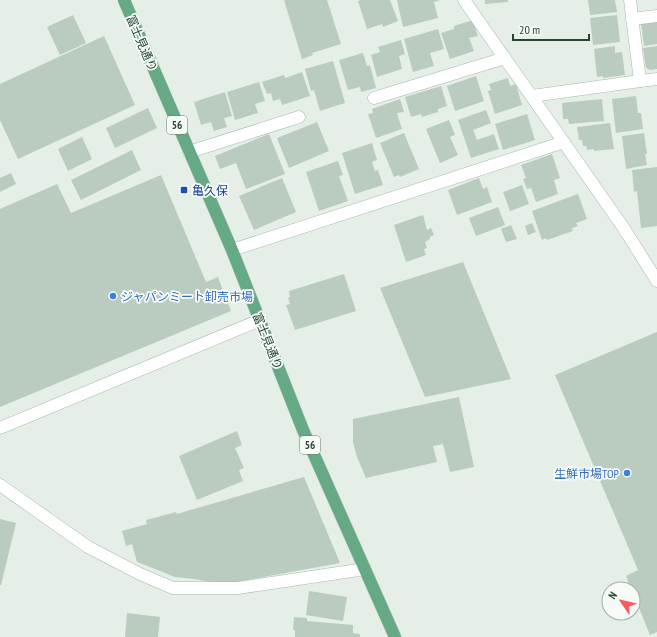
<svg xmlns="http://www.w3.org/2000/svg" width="657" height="637" viewBox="0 0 657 637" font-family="'PT Sans Narrow','Noto Sans JP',sans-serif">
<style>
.building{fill:#bacbc0}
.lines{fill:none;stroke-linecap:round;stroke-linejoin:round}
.minor-casing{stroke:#a7b8ad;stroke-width:13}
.major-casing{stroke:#c1cbc5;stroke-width:13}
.minor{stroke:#fff;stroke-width:12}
.major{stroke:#66a985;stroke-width:12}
.transit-dot{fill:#1a4fb4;stroke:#f7fbf8;stroke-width:1.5}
.shop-dot{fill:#3f7fe0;stroke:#f7fbf8;stroke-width:1.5}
.labels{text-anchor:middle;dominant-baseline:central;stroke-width:3.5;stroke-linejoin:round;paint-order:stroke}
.shield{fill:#f7fbf8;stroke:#627b6d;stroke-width:1}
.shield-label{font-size:11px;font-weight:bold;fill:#224431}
.street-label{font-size:12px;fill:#224431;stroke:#f7fbf8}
.transit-label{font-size:12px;fill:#164399;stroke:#f7fbf8;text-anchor:start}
.shop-label{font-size:12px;fill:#366cbe;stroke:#f7fbf8;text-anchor:start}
</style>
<rect width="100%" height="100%" fill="#e5efe8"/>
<g class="building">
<path d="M284 0H327L341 44 312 53 313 55 302 59Z"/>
<path d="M361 0H390L398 21 383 27 382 24 367 29 358 1Z"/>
<path d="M397 0H440L434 2 438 18 403 27Z"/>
<path d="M485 0H508V2L485 4Z"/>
<path d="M588 0H615L617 12 590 15Z"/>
<path d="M73 15 86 43 60 55 47 27Z"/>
<path d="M617 15 620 42 593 45 590 18Z"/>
<path d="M473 20 478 36 469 38 474 51 450 59 441 33 454 29V26Z"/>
<path d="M657 21V44L644 46 641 23Z"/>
<path d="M438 29 444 49 430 53 434 66 413 72 404 39Z"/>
<path d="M104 36 135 105 18 159 0 120V84Z"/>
<path d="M401 40 405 54 399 56 402 69 377 77 371 55 380 52 378 47Z"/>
<path d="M615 46V53L622 52 625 75 603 78V76L597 77 594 49Z"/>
<path d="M657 46V69L650 70 646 68 643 48Z"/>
<path d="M363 53 367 66 370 65 376 88 361 92 360 87 348 90 339 60Z"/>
<path d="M333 61 345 103 320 111 314 90 311 91 305 69Z"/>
<path d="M302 72 310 96 282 105 280 99 273 101 271 93 267 94 262 82 284 75 285 78Z"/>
<path d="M476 76 484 101 455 111 447 86Z"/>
<path d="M508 78 510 86 516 84 522 105 495 114 488 91 491 90 489 84Z"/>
<path d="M259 82 265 101 255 104 258 113 235 120 227 92Z"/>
<path d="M441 86 447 106 438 109V112L422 117 421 114 411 117 405 97Z"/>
<path d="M225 92 232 116 224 118 227 127 214 131 211 122 201 125 194 102Z"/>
<path d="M636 96 638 113H641L643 129 616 133 612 99Z"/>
<path d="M400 99 404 112 397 113 402 129 376 138 368 114 373 113 372 109Z"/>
<path d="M602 99 604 121 569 124 568 119H563L562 103Z"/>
<path d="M148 108 157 128 115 148 106 128Z"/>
<path d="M486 110 491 123 473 130 477 140 494 134 499 149 471 158 458 120Z"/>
<path d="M527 114 535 140 503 150 495 124Z"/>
<path d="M449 120 455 135 450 137 458 155 440 163 426 129Z"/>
<path d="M317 122 329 151 289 168 277 138Z"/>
<path d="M610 123 614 149 594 151V149L587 150 586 146H583L582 140H579L577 127Z"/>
<path d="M404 133 419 169 400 177 399 175 394 177 380 143Z"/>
<path d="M644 133 647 154H645L647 165 626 169 622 136Z"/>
<path d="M269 134 285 174 246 189 236 163 220 169 215 156Z"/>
<path d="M82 137 92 159 68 171 58 149Z"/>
<path d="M372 143 377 160 372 162 375 171 378 170 383 185 355 194 342 153Z"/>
<path d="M132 150 141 170 81 200 71 180Z"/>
<path d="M552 154 560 178 554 180 558 194 536 202 531 188 527 189 523 179 526 178 521 165Z"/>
<path d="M338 161 343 175 339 176 348 201 319 211 306 172Z"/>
<path d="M657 167V226L641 228 637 191 634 192 632 170Z"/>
<path d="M11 173 16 184 0 192V178Z"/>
<path d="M161 175 206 282 218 277 231 311 0 407V209L57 184 71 213Z"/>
<path d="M282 178 296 212 254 230 239 196Z"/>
<path d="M479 178 483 189 487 187 492 202 457 215 448 190Z"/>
<path d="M522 185 529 204 510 211 503 192Z"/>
<path d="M578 194 587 219 576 223 578 226 572 228 573 231 547 240 546 238 542 240 532 211Z"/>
<path d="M498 207 505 225 476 236 469 218Z"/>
<path d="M423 215 427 230 431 228 434 235 430 237V239L425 242 427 248 424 249 426 255 406 262 394 225Z"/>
<path d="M532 223 536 232 528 235 525 226Z"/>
<path d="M511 225 517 239 506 242 501 229Z"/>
<path d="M463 262 511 379 425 397 380 288Z"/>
<path d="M344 274 356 311 295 330 286 305 290 304 288 298 290 297 289 291Z"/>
<path d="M657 332V632L650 635 633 593V589H631L626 576 638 570 555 375Z"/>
<path d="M459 397 474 467 450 472 443 444 433 446 437 462 366 478 357 457 353 442V419Z"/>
<path d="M237 431 242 445 235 448 244 468 239 470 243 481 197 500 179 456Z"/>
<path d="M304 477 340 563 237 582 217 583 194 579 175 577 137 562 132 544 126 546 122 531 147 524 146 520 176 512 177 514Z"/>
<path d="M0 519 16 523 1 585H0Z"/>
<path d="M309 591 347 597 343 621 306 615Z"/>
<path d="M127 613 160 617 158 637H125Z"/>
<path d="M294 617 307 618V621L353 625V633L360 634V637H295V630H293Z"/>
</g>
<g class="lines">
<defs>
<g id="minor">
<path d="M464 0 623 227 657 281"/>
<path d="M630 0 640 81 657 79"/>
<path d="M632 19 657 16"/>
<path d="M532 96 640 81"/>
<path d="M374 98 505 58"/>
<path d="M189 152 299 117"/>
<path d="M232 250 564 142"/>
<path d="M0 428 260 320"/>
<path d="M0 485 88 547 140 574 173 588H238L365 569"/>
</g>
<path id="major" d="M124 0 232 250 303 430 395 637"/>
</defs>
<use href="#minor" class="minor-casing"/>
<use href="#major" class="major-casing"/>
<use href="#minor" class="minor"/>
<use href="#major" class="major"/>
</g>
<rect class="transit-dot" x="180" y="186" width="8" height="8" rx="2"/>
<g class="shop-dot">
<circle cx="113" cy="296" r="4"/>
<circle cx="627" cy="473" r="4"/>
</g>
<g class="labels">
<g class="shield">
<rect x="167" y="116" width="20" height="18" rx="3"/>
<rect x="300" y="436" width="20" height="18" rx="3"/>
</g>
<g class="shield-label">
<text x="177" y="125">56</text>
<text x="310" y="445">56</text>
</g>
<g class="street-label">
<text transform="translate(142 43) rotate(67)">富士見通り</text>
<text transform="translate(268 341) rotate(68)">富士見通り</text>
</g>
<g class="transit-label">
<text x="192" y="190">亀久保</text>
</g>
<g class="shop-label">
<text x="121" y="296">ジャパンミート卸売市場</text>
<text x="619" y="473" text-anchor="end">生鮮市場TOP</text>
</g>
</g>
<g transform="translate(621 601) rotate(304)"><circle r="19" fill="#f7fbf8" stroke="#a2b2a8"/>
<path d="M0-3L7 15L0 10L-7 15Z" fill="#fd565c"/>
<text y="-6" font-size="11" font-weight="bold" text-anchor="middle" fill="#224431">N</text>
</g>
<path d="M513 34v6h76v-6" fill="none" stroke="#224431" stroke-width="2"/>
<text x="519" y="34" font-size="12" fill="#224431" stroke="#f7fbf8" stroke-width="3" paint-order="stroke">20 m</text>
</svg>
